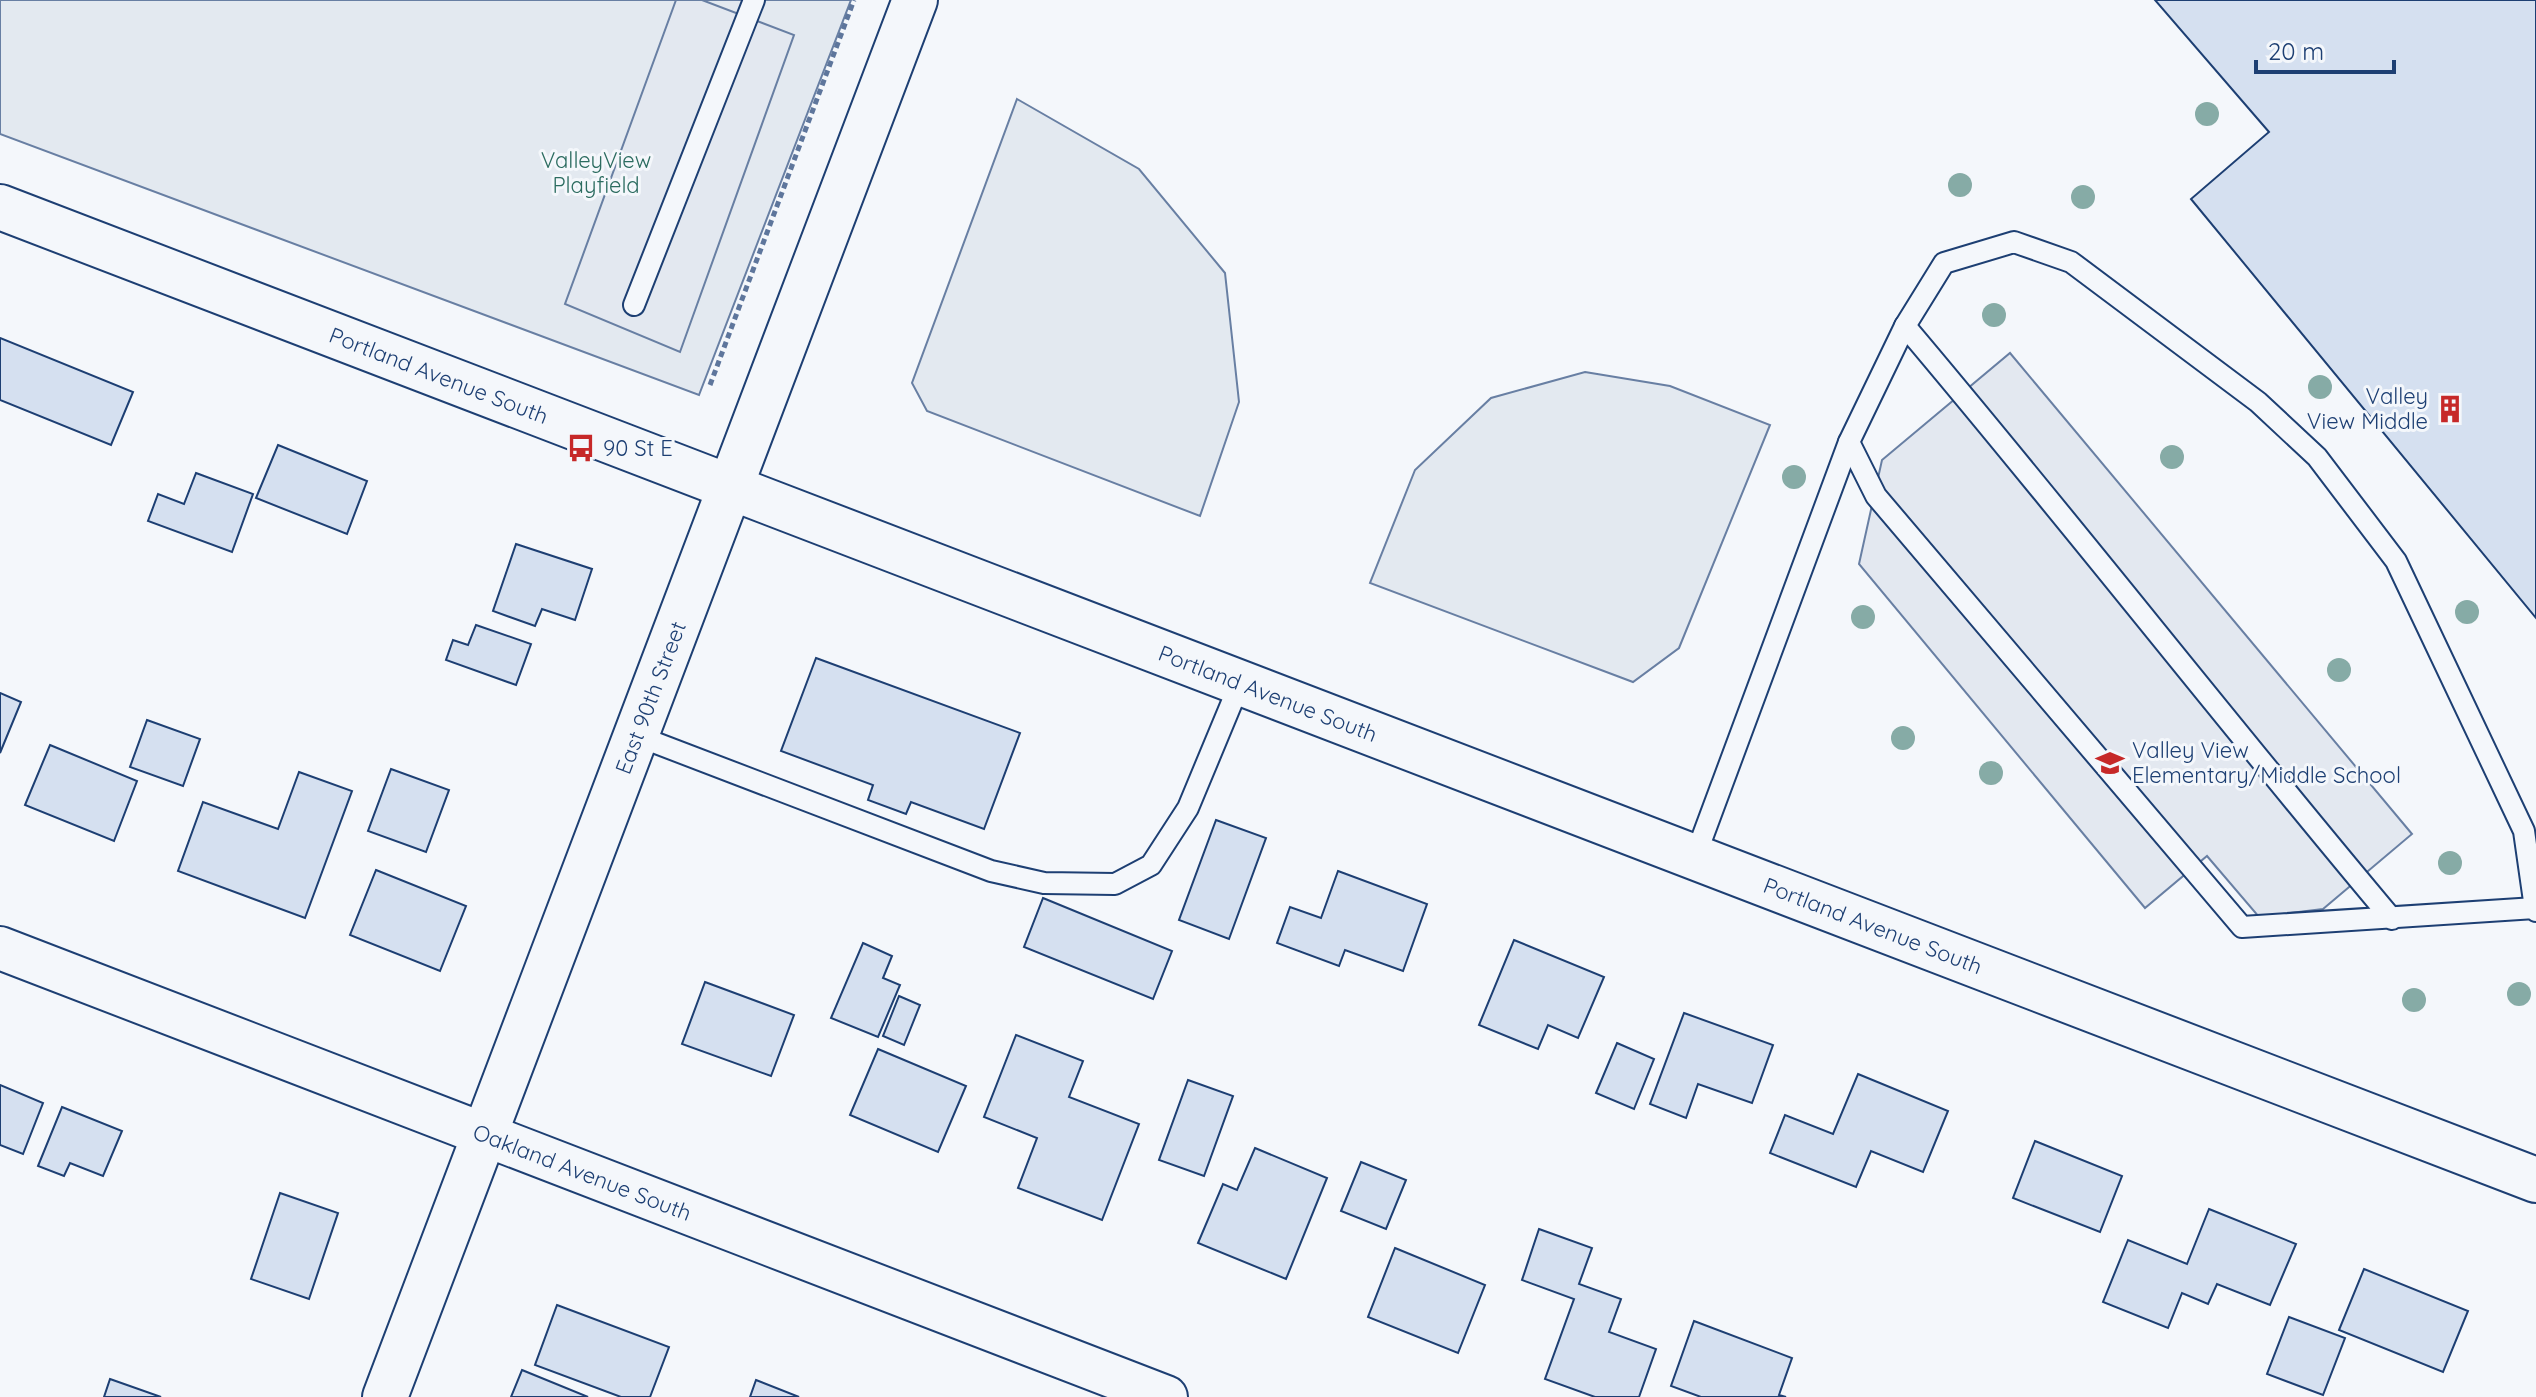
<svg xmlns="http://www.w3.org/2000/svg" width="2536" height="1397" viewBox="0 0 2536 1397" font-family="Quicksand,sans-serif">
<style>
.green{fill:#e3e9f0;stroke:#687fa3;stroke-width:2}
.parking{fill:#e3e8f0;stroke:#687fa3;stroke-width:2}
.building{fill:#d5e0f0;stroke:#1d3f73;stroke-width:2}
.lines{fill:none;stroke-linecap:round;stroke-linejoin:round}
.lane-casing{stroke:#1d3f73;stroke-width:24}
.street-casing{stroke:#1d3f73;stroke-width:46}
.secondary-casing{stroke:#1d3f73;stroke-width:48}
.path{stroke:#5e769c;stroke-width:5;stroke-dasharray:6 4;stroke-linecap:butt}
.lane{stroke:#f4f7fb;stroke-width:20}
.street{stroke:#f4f7fb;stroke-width:42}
.secondary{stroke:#f4f7fb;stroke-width:44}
.tree{fill:#86aba6}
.labels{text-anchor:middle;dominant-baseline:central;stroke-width:6;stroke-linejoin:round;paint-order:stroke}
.park-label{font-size:22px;fill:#2c6c60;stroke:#f4f7fb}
.street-label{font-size:22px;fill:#1d3f73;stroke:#f4f7fb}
.poi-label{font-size:22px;fill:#1d3f73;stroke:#f4f7fb;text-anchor:start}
</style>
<rect width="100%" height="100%" fill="#f4f7fb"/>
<g class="green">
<path d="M0 0H851L699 395 0 134Z"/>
<path d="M1017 99 1139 169 1225 273 1239 402 1200 516 927 411 912 383Z"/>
<path d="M1585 372 1670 386 1770 425 1679 648 1633 682 1370 583 1415 470 1491 398Z"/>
</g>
<g class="parking">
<path d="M676 0H702L794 35 680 352 565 304Z"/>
<path d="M2010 353 2412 834 2323 909 2259 917 2207 856 2145 908 1859 564 1882 460Z"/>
</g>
<g class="building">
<path d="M2155 0H2536V618L2191 199 2269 132Z"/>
<path d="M0 338 133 392 111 445 0 400Z"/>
<path d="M278 445 367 481 347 534 256 498Z"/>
<path d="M196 473 253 494 232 552 148 521 158 494 184 504Z"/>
<path d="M516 544 592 569 575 620 542 609 535 626 493 611Z"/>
<path d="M476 625 531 644 516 685 446 660 453 640 468 645Z"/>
<path d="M816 658 1020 733 984 829 911 802 906 814 868 800 873 785 781 751Z"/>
<path d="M0 693 21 702 0 753Z"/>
<path d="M147 720 200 739 183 786 130 767Z"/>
<path d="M50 745 137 781 114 841 25 805Z"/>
<path d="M391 769 449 790 426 852 368 831Z"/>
<path d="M299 772 352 791 305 918 178 871 203 802 278 829Z"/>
<path d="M1216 820 1266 838 1229 939 1179 920Z"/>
<path d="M376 870 466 906 440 971 350 935Z"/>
<path d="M1338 871 1427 904 1403 971 1345 950 1339 966 1277 943 1290 907 1321 918Z"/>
<path d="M1043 898 1172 951 1153 999 1024 947Z"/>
<path d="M1514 940 1604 977 1578 1038 1548 1025 1538 1049 1479 1025Z"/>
<path d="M863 943 892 956 883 978 900 985 878 1037 831 1018Z"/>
<path d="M705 982 794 1015 771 1076 682 1044Z"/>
<path d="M899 996 920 1005 904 1045 883 1036Z"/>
<path d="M1684 1013 1773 1045 1752 1103 1698 1084 1686 1118 1650 1104Z"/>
<path d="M1016 1035 1083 1061 1069 1097 1139 1124 1102 1220 1018 1188 1037 1138 984 1117Z"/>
<path d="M1617 1043 1654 1059 1634 1109 1596 1093Z"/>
<path d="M878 1049 966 1086 938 1152 850 1115Z"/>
<path d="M1858 1074 1948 1111 1923 1172 1871 1151 1856 1187 1770 1153 1785 1115 1833 1134Z"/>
<path d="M1188 1080 1233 1096 1204 1176 1159 1160Z"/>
<path d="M0 1085 43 1103 23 1154 0 1145Z"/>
<path d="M62 1107 122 1131 103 1176 70 1163 64 1176 38 1166Z"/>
<path d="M2035 1141 2122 1176 2100 1232 2013 1198Z"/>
<path d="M1255 1148 1327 1178 1286 1279 1198 1243 1223 1184 1237 1190Z"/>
<path d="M1361 1162 1406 1180 1386 1229 1341 1211Z"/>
<path d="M280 1193 338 1213 309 1299 251 1279Z"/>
<path d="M2209 1209 2296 1244 2270 1305 2217 1284 2208 1304 2182 1293 2168 1328 2103 1302 2128 1240 2187 1264Z"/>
<path d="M1539 1229 1592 1248 1579 1284 1621 1299 1609 1332 1656 1349 1639 1397H1595L1545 1379 1574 1299 1522 1280Z"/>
<path d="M1395 1248 1485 1285 1458 1353 1368 1317Z"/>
<path d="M2364 1269 2468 1311 2443 1372 2339 1330Z"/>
<path d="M557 1305 669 1347 650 1397H621L535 1365Z"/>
<path d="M2289 1317 2345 1338 2323 1395 2267 1374Z"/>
<path d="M1694 1321 1792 1358 1779 1395 1786 1397H1701L1671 1386Z"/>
<path d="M522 1370 588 1397H511Z"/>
<path d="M110 1379 161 1397H104Z"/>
<path d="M756 1380 799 1397H750Z"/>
</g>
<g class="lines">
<defs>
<g id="lane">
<path d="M634 305 754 0"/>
<path d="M1905 326 1944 263 2014 242 2071 262 2258 402 2317 457 2396 561 2524 831 2535 908"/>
<path d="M635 735 991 871 1044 883 1115 884 1151 865 1188 808 1240 683"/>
<path d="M1695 857 1849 442"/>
<path d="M2392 919C2227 723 2070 521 1905 326L1849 442 1876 496 2242 927 2535 908 2536 911"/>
</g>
<g id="street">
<path id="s1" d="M0 948 1166 1397"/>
</g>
<g id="secondary">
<path id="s2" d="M0 207 2536 1180"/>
<path id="s3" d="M385 1397 915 0"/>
</g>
</defs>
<use href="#lane" class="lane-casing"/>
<use href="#street" class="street-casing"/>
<use href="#secondary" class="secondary-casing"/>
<path class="path" d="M710 385 854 0"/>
<use href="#lane" class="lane"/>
<use href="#street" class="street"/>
<use href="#secondary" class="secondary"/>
</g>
<g class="tree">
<circle cx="2207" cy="114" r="12"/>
<circle cx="1960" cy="185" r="12"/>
<circle cx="2083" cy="197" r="12"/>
<circle cx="1994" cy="315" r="12"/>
<circle cx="2320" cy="387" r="12"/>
<circle cx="2172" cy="457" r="12"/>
<circle cx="1794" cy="477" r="12"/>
<circle cx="2467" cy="612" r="12"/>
<circle cx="1863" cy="617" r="12"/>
<circle cx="2339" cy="670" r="12"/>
<circle cx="1903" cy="738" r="12"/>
<circle cx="1991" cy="773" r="12"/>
<circle cx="2450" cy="863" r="12"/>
<circle cx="2519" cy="994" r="12"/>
<circle cx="2414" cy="1000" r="12"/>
</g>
<defs>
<symbol id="building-bare" viewBox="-9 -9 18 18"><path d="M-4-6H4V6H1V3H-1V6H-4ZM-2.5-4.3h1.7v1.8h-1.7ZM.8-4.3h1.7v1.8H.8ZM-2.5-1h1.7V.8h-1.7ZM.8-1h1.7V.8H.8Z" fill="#c62828" stroke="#f4f7fb" stroke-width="2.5" paint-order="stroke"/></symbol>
<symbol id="bus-bare" viewBox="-9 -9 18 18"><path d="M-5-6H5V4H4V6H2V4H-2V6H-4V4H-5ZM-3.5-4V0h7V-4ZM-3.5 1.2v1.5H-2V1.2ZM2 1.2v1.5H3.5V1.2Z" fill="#c62828" stroke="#f4f7fb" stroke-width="2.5" paint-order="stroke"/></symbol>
<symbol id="school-bare" viewBox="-9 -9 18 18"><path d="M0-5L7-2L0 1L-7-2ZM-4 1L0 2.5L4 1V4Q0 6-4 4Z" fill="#c62828" stroke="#f4f7fb" stroke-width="2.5" paint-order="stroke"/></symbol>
</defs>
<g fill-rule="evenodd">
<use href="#building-bare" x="2430" y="389" width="40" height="40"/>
<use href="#bus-bare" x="561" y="428" width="40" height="40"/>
<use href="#school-bare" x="2090" y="743" width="40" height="40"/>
</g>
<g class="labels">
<g class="park-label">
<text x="596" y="160">ValleyView<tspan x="596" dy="25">Playfield</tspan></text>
</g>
<g class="street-label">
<text stroke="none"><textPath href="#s2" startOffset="470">Portland Avenue South</textPath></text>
<text stroke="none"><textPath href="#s2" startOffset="1358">Portland Avenue South</textPath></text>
<text stroke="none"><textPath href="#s3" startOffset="748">East 90th Street</textPath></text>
<text stroke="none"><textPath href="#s2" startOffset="2006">Portland Avenue South</textPath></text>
<text stroke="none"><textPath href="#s1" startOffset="624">Oakland Avenue South</textPath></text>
</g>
<g class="poi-label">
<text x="2428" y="396" text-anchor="end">Valley<tspan x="2428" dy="25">View Middle</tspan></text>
<text x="603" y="448">90 St E</text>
<text x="2132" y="750">Valley View<tspan x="2132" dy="25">Elementary/Middle School</tspan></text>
</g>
</g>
<path d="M2256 60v12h138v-12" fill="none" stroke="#1d3f73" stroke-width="4"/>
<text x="2268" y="60" font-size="24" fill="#1d3f73" stroke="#f4f7fb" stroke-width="6" paint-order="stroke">20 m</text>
</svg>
